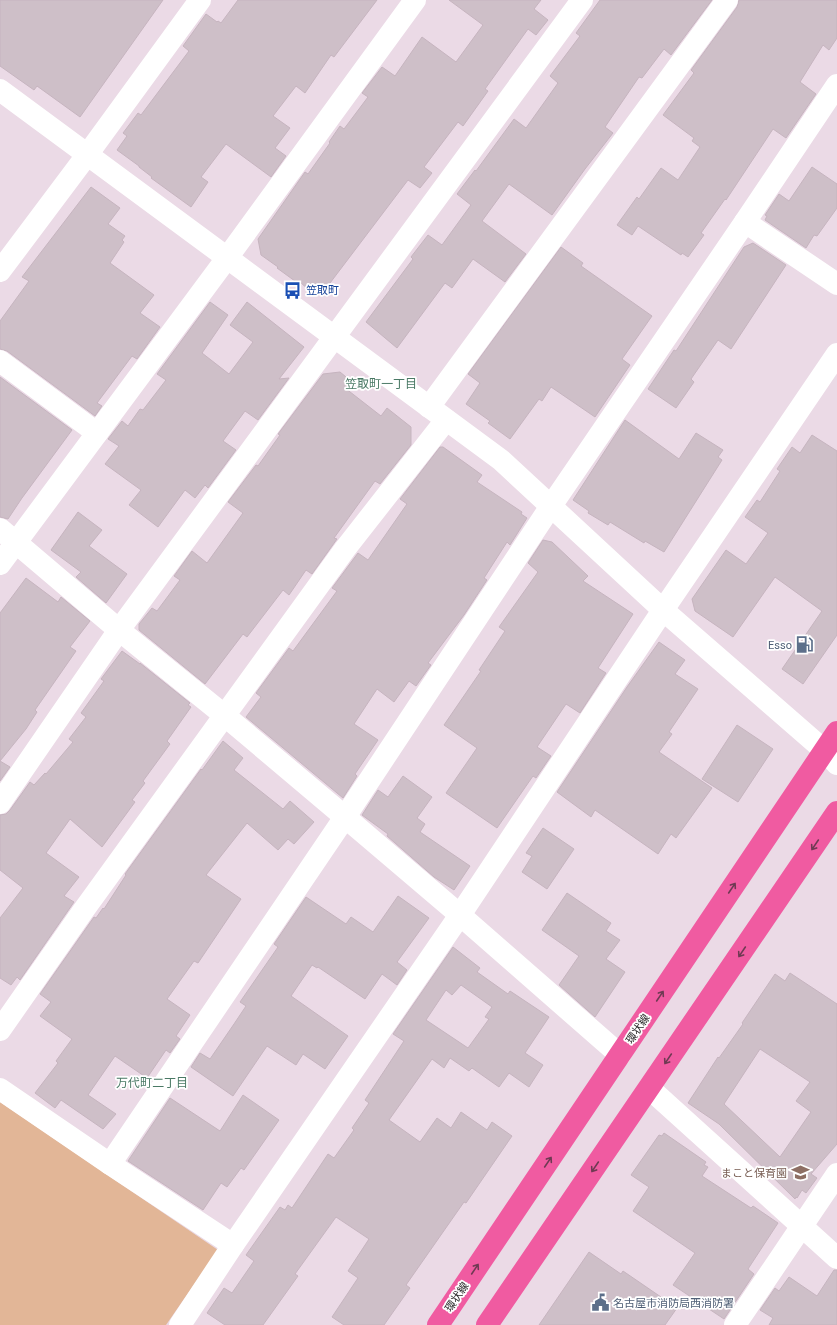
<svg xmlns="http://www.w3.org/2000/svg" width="837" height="1325" viewBox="0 0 837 1325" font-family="Roboto,'Noto Sans JP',sans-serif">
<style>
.green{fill:#e2b697}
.building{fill:#cebfc8;stroke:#c6b4bf;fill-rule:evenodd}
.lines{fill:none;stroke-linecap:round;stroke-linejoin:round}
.minor{stroke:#fff;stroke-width:22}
.tertiary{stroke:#fff;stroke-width:22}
.primary{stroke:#f05ba1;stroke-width:22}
.oneway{stroke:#6f3a53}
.labels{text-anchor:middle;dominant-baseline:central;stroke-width:3.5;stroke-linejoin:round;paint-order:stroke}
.transit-label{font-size:11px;fill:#164399;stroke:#fff;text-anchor:start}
.service-label{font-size:11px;fill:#4e5e75;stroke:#fff;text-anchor:end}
.street-label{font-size:11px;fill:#292929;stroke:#fff}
.education-label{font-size:11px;fill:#785e54;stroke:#fff;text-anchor:end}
.neighbourhood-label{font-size:12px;fill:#4a7965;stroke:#fff}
</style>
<rect width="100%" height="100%" fill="#ebdae6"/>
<path class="green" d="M0 1102 218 1250 166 1325H0Z"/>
<g class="building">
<path d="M0 0H163L80 117 37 86 34 90 0 66Z"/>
<path d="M238 0H377L334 57 331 55 305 93 296 86 273 116 290 128 275 148 286 156 271 177 226 144 201 177 208 182 191 207 151 178 152 177 139 167V166L117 150 127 136 123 133 138 113 141 115 189 51 183 46 206 14 217 22 218 21 221 23Z"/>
<path d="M449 0H541L534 9 548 20 536 35 528 29 485 89 488 91 463 126 458 122 424 167 432 173 420 188 408 180 327 287 310 291 300 282 299 284 277 268 278 267 261 255 258 239 305 172 308 174 330 143 329 142 340 126 344 129 368 97 362 93 382 67 395 76 422 37 456 62 483 25Z"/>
<path d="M600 0H712L671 55 664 49 642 78 639 77 605 127 613 133 585 169 552 215 509 184 482 221 526 254 505 282 473 259 452 288 445 283 397 348 366 322 413 259 411 257 428 235 442 245 471 205 457 194 475 170 476 171 514 119 526 128 558 83 550 76 580 36 576 33Z"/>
<path d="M739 0H837V38L829 50 823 45 800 82 816 94 786 138 773 129 726 200 725 199 701 233 704 235 688 257 682 253 681 255 638 226 632 235 617 225 637 197 639 199 661 168 678 180 700 147 692 141 694 138 663 115 694 73 691 70 737 7Z"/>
<path d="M812 167 837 184V208L817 236 814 235 806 248 765 220 767 216 765 215 779 194 789 201Z"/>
<path d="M91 187 120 208 108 224 125 236 122 240 124 242 110 263 154 295 140 313 160 327 137 359 132 356 97 403 102 406 95 416 7 351 0 349V321L29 281 22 277Z"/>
<path d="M753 243 786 265 731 349 718 340 691 379 694 382 676 408 648 389 674 350 676 351 744 247Z"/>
<path d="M561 247 583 263 581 266 652 316 622 359 630 365 595 417 551 387 542 401 539 399 510 439 488 423 490 421 466 404 480 383 468 374Z"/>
<path d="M210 302 228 315 202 353 229 374 253 342 230 325 247 302 304 347 279 379 289 378 258 420 245 411 223 441 236 450 208 488 205 485 195 498 185 490 158 527 129 505 141 490 105 464 119 446 108 439 122 421 128 426 140 409 143 410 166 380 157 374Z"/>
<path d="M340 372 351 381 345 388 381 416 387 408 411 427V445L380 484 375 481 334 538 337 539 312 574 306 570 289 595 283 590 247 637 243 634 205 684 139 630V624L152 608 157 611 180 580 174 576 192 551 207 563 243 513 228 502 256 465 258 466 280 435 278 434 323 374Z"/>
<path d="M0 377 72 430 22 498 8 519 0 517Z"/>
<path d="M625 420 679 459 696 433 723 450 718 457 722 460 664 552 645 541 644 543 610 522 608 525 588 513 589 511 573 500Z"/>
<path d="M812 435 837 451V635L803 684 782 669 822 611 775 577 733 637 695 611 692 599 726 550 746 564 768 533 745 517 757 500 760 502 780 471 777 469 792 447 800 453Z"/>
<path d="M440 447H443L482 475 477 482 522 512 521 514 527 518 510 545 507 542 484 578 487 580 464 615 428 663 431 665 416 686 409 681 394 702 377 689 354 724 378 740 355 774 357 776 343 798 246 717 261 697 256 693 289 648 293 651 337 591 332 588 355 557 358 553 368 560 407 504 400 499Z"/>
<path d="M78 512 102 530 89 546 127 574 106 603 76 577 81 572 51 550Z"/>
<path d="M543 540 552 542 588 576 583 581 633 614 598 668 606 673 580 713 566 704 537 747 551 756 536 778 533 776 497 828 446 793 477 748 444 725 481 671 479 670 505 631 499 627 538 572 528 563Z"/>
<path d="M26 578 58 602 61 597 90 621 70 647 76 651 35 710 37 712 26 729 0 761 10 767 0 781V613Z"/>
<path d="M659 642 685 660 675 674 698 689 669 732 672 734 659 752 712 788 676 838 671 834 658 854 595 810 591 817 557 792 627 687Z"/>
<path d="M122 651 140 664V663L190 703 188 705 191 707 167 741 170 744 143 781 145 783 132 800 135 802 102 847 70 819 46 853 79 877 64 896 74 902 20 980 17 977 11 985 0 978V918L23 888 0 870V815L6 814 10 810 30 782 34 785 45 773 46 774 73 742 69 739 86 717 81 713 104 681 101 679Z"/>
<path d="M737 725 773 749 738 802 702 779Z"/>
<path d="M223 741 243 758 234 770 283 809 290 801 314 822 294 844 288 839 278 850 247 823 206 875 241 899 198 963 194 961 167 999 190 1015 176 1036 180 1039 170 1053 166 1050 147 1078 115 1056 88 1095 116 1114 103 1129 61 1100 55 1108 35 1093 58 1063 56 1061 72 1039 40 1016 51 1002 40 994 94 917 96 918 103 908 104 909 126 875 125 874 201 769 202 770Z"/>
<path d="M403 776 432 797 417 818 425 824 420 832 470 866 454 890 434 877 387 836 388 834 362 815 378 790 388 797Z"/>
<path d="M543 828 574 849 547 889 522 872 532 856 526 853Z"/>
<path d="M567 893 611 923 606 931 620 940 606 959 625 972 595 1017 559 985 579 956 542 930Z"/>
<path d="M398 896 429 918 397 962 407 970 397 985 382 974 365 999 318 967 317 968 312 965 291 996 348 1036 325 1069 303 1054 296 1065 267 1046 233 1096 191 1067 200 1053 210 1059 234 1024 246 1006 240 1002 278 947 274 944 306 897 346 924 351 917 373 932Z"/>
<path d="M453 947 480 968 477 972 508 994 510 991 549 1017 525 1053 543 1065 529 1087 509 1073 499 1087 472 1068 469 1071 450 1058 444 1068 432 1059 389 1120 420 1142 437 1118 451 1128 461 1112 487 1130 492 1122 512 1136 466 1203 464 1202 406 1285 410 1288 384 1325H344L332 1317 358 1278 348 1271 369 1239 336 1217 295 1274 298 1276 263 1325H225L207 1313 224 1288 232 1293 254 1261 246 1255 280 1207 285 1210 288 1205 292 1208 328 1154 334 1158 354 1130 352 1128 369 1103 365 1100 404 1041 393 1034ZM461 985 492 1007 485 1017 489 1019 468 1048 426 1020 446 990 452 995Z"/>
<path d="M790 973 837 1004V1144L811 1174 817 1178 806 1193 802 1190 797 1198 796 1197 795 1199 719 1124 688 1103 718 1057 719 1058 743 1024 742 1023 775 974 785 981ZM760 1049 810 1082 796 1101 811 1112 780 1157 724 1104Z"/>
<path d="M243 1095 279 1120 244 1170 241 1168 227 1187 221 1183 203 1210 128 1161 170 1098 220 1131Z"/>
<path d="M664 1133 706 1162 704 1165 708 1167 702 1176 751 1208 753 1206 778 1223 748 1269 754 1274 724 1319 673 1285 695 1253 633 1211 649 1187 631 1175 659 1135 662 1136Z"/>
<path d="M589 1252 621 1274 623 1271 677 1308 665 1325H539Z"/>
<path d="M834 1270H837V1325H769L773 1318 760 1310 775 1288 779 1291 789 1277 817 1296Z"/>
</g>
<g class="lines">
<g class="minor">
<path d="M745 222 837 284"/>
<path d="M0 271 87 155 200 0"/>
<path d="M0 361 97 433"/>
<path d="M429 407 727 0"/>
<path d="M0 529 119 630 224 715 345 817 460 915 620 1055"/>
<path d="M0 564 227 258 415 0"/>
<path d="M0 803 119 630 582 0"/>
<path d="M0 1030 83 911 345 549 446 420"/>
<path d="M649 1088 837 1258"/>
<path d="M0 1089 110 1164 233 1245"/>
<path d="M110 1164 345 817 551 506 745 222 837 85"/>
<path d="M180 1325 233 1245 460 915 663 610 837 354"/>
<path d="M735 1325 837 1174"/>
</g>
<path class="tertiary" d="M0 90 501 460 663 610 825 751 837 764"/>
<g class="primary">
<path d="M438 1325 837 732"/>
<path d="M487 1325 837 812"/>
</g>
</g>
<defs><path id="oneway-shaft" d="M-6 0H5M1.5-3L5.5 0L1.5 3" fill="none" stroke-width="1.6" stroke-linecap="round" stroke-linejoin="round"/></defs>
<g class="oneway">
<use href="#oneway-shaft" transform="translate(815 845) rotate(124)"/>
<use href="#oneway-shaft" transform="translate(732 888) rotate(-56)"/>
<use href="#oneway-shaft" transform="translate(742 952) rotate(124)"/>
<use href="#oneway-shaft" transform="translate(660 996) rotate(-56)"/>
<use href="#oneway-shaft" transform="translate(668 1059) rotate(124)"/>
<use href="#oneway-shaft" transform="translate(548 1162) rotate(-56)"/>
<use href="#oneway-shaft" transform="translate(595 1167) rotate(124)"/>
<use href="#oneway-shaft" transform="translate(475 1269) rotate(-56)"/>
</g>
<defs>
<symbol id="bus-bare" viewBox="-9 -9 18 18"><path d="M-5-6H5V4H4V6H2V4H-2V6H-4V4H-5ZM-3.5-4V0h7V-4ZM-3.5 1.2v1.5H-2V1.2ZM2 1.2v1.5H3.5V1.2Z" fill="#1a4fb4" stroke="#fff" stroke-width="2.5" paint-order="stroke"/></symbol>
<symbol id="fuel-bare" viewBox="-9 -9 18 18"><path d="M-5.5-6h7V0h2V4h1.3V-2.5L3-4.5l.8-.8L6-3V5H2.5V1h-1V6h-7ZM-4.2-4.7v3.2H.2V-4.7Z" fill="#5c6f8a" stroke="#fff" stroke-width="2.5" paint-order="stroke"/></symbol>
<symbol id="school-bare" viewBox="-9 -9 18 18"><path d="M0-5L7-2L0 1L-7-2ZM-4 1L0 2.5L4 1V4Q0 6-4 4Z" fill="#8d6e63" stroke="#fff" stroke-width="2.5" paint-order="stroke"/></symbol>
<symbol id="civic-bare" viewBox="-9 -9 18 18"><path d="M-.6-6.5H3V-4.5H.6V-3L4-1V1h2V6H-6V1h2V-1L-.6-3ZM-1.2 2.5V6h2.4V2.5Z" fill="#5c6f8a" stroke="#fff" stroke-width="2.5" paint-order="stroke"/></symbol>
</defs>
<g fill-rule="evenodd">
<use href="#bus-bare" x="280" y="278" width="25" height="25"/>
<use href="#fuel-bare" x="792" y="632" width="25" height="25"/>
<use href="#school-bare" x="788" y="1160" width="25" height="25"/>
<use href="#civic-bare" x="588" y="1290" width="25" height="25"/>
</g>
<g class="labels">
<g class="transit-label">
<text x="306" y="290">笠取町</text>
</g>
<g class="service-label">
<text x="792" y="645">Esso</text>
<text x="613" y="1303" text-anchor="start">名古屋市消防局西消防署</text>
</g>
<g class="street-label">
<text transform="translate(638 1029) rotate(-56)">環状線</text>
<text transform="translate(457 1297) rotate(-56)">環状線</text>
</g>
<g class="education-label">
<text x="787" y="1173">まこと保育園</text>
</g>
<g class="neighbourhood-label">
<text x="381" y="384">笠取町一丁目</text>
<text x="152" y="1083">万代町二丁目</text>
</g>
</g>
</svg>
